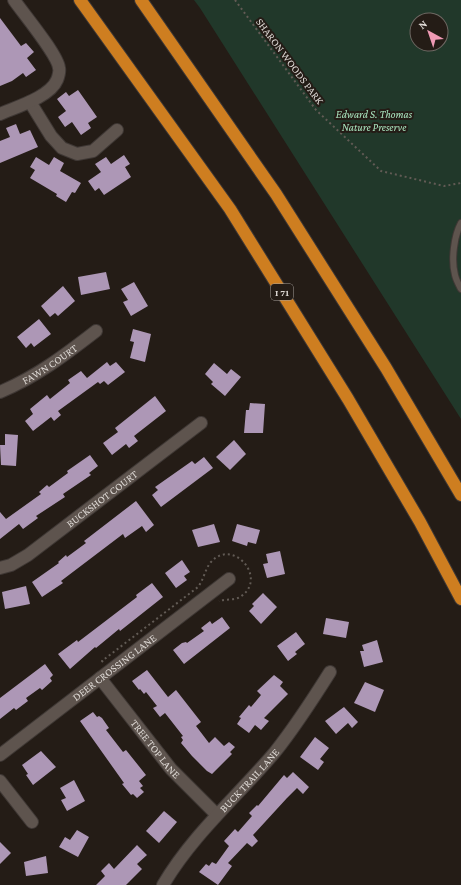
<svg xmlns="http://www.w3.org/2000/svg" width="461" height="885" viewBox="0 0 461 885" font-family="'Crimson Pro',serif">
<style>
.green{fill:#21382a;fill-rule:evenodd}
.building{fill:#ad97b6}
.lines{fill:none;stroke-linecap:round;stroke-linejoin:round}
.lane-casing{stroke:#3f3835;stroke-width:8}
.street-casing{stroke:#3f3835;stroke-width:14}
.highway-casing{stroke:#3f3835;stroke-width:14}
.path{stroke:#625b55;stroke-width:2;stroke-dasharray:2 3;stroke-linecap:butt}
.lane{stroke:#5e544e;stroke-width:6}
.street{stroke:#5e544e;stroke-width:12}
.highway{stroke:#ce7e20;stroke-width:12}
.labels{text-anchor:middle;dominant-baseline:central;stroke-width:4;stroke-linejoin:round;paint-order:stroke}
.shield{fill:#241c16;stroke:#a6a09b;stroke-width:1}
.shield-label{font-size:10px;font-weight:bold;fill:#ddd8d4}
.street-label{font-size:11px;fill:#ddd8d4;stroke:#241c16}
.park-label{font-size:11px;font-style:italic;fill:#aae7c1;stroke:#241c16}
</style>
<rect width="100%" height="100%" fill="#241c16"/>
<path class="green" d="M194 0H461V419L200 8ZM417 20H441V44H417Z"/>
<g class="building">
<path d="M0 18 21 46 26 43 34 52 27 58 36 70 26 77 23 73 12 81 0 86Z"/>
<path d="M78 90 97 117 88 123 91 128 81 135 72 122 65 127 58 117 66 111 57 99 66 92 69 96Z"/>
<path d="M16 124 20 134 30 130 38 147 0 163V141L10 137 6 128Z"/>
<path d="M124 155 130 164 125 167 131 177 104 195 99 188 95 191 88 181 101 172 95 164 106 157 111 164Z"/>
<path d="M36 157 49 165 54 157 64 163 60 171 81 183 75 193 72 192 66 202 56 196 57 194 30 178 35 170 30 167Z"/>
<path d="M106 272 110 289 81 295 78 277Z"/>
<path d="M134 282 148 306 131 316 123 302 128 300 121 289Z"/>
<path d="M63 286 75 301 58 316 55 313 50 317 41 306Z"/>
<path d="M39 319 51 334 34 347 31 343 26 348 17 337Z"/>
<path d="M133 329 151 334 145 362 130 358 134 342 130 341Z"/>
<path d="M107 362 110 366 116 362 125 372 108 385 104 381 100 384 98 382 58 411 61 415 54 421 51 417 33 431 25 421 33 414 30 409 47 395 50 399 70 383 68 380 81 371 87 378Z"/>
<path d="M214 363 227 374 231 369 241 377 225 396 211 384 213 382 205 374Z"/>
<path d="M155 396 166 411 134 436 138 441 129 448 126 444 112 455 103 443 118 432 115 428Z"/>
<path d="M250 403 265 404 263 433H244L246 410H249Z"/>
<path d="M5 434 18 435 16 466 1 465 0 445H5Z"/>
<path d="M234 440 246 454 230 470 216 457Z"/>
<path d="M90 455 98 466 89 473 91 475 63 494 65 497 36 516 38 518 23 529 19 524 0 539V512L6 519 41 494 39 492 47 485 49 487 68 473 67 471Z"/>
<path d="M204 457 213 468 161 507 152 495 158 490 155 487 192 461 195 464Z"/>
<path d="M136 501 154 525 146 532 142 526 125 538 123 534 61 581 63 583 42 597 32 582 59 563 58 562 66 555 67 557 86 543 84 541Z"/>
<path d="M214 524 220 542 198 547 192 530Z"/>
<path d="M237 524 260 530 256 544 248 542 247 546 232 541Z"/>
<path d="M280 551 285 574 267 578 263 564 268 563 266 554Z"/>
<path d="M182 560 190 572 184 576 187 580 176 588 165 573Z"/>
<path d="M152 583 163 597 120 631 119 629 96 648 95 647 70 669 58 654 77 640 78 642 137 597 136 595Z"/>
<path d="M26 586 30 604 5 609 2 592Z"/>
<path d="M263 593 277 607 261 624 249 611 254 606 252 604Z"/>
<path d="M222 617 230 628 184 664 173 650 182 643 186 642 187 643 204 631 201 628 210 621 212 624Z"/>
<path d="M326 618 349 622 346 638 323 634Z"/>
<path d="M296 632 305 644 295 652 297 654 288 661 277 646Z"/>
<path d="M377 640 383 662 364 667 360 651H364L362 645Z"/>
<path d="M45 664 53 675 50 678 52 681 42 690 40 688 26 698 28 701 16 710 14 708 0 719V698Z"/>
<path d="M147 670 168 697 176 690 201 722 196 726 209 743 215 737 224 746 229 742 235 747 230 752 232 754 212 774 207 771 192 756 181 743 183 740 181 737 183 736 165 713 160 717 153 708 157 706 146 692 144 694 140 689 139 690 132 681Z"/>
<path d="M274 675 283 682 280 686 288 694 264 718 269 721 261 730 255 725 249 733 237 724 241 718 239 717 249 705 251 707 261 695 257 691Z"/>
<path d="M365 682 384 690 375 712 354 703Z"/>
<path d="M344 707 358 722 352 728 348 723 336 734 325 721Z"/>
<path d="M93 712 97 717 99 716 102 718 109 728 106 730 123 752 126 750 146 775 139 781 143 786 140 788 144 792 137 798 133 794 131 795 122 784 124 783 80 721Z"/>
<path d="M315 737 329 748 320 759 324 762 318 770 300 757Z"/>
<path d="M41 751 56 767 33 785 26 775 28 774 22 765Z"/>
<path d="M293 772 309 787 303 794 297 788 287 798 253 835 258 841 252 847 247 843 228 863 232 866 218 885 199 872 206 864 209 866 212 862 216 864 229 846 224 841 235 829 238 832 252 816 249 813 257 805 258 806 284 775 287 778Z"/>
<path d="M74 780 85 801 67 811 61 800 66 798 60 788Z"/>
<path d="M164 811 177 822 159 843 146 831Z"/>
<path d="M77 830 89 837 78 857 59 847 65 837 70 840Z"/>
<path d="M0 842 11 853 0 864Z"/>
<path d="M137 845 147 855 137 864 142 869 126 885H96L105 876 101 871 109 863 114 869Z"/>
<path d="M46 856 48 873 26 876 24 862Z"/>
</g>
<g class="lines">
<defs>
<path id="lane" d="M461 223C454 236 451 260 455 275 456 280 459 285 461 289"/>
<g id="street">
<path d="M30 102 51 136 62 148 77 154 93 151 117 130"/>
<path d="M0 114C16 107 50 97 57 80 58 78 60 71 59 68 58 55 23 13 14 0"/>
<path id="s1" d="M0 392C36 377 65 355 96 331"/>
<path id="s2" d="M0 568 11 565 28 555 201 423"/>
<path id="s3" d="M100 678 171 769 216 814"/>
<path id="s4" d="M0 755 229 579"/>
<path d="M0 781 32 822"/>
<path id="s5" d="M163 885C193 834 237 797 275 752 295 727 313 699 330 672"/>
</g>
<g id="highway">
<path d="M80 0 230 209 348 399 420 522 461 599"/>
<path d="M141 0 276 194 386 368 461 495"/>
</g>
</defs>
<use href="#lane" class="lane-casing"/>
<use href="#street" class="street-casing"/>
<use href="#highway" class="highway-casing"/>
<g class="path">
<path d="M235 0 316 110 381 171 444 186 461 183"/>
<path d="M103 662 102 661 198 587C204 579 205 569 211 562 233 537 269 579 240 597 235 600 226 599 219 601"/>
</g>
<use href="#lane" class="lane"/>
<use href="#street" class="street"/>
<use href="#highway" class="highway"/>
</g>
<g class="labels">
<rect class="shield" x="271" y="284" width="22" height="16" rx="3"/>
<g class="shield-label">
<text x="282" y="292">I 71</text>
</g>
<g class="street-label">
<text transform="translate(290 61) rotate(53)">SHARON WOODS PARK</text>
<text stroke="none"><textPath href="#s1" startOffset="57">FAWN COURT</textPath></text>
<text stroke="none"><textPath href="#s2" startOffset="124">BUCKSHOT COURT</textPath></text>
<text stroke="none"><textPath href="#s4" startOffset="144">DEER CROSSING LANE</textPath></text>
<text stroke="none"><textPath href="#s3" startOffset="90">TREE TOP LANE</textPath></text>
<text stroke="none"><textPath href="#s5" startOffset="136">BUCK TRAIL LANE</textPath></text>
</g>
<g class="park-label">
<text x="374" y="114">Edward S. Thomas<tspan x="374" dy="13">Nature Preserve</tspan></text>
</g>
</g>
<g transform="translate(429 32) rotate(320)"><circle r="19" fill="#241c16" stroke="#6e6762"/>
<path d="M0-3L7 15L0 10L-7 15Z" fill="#f09ab5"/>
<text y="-6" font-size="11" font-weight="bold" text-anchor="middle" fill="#ddd8d4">N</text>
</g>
</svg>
